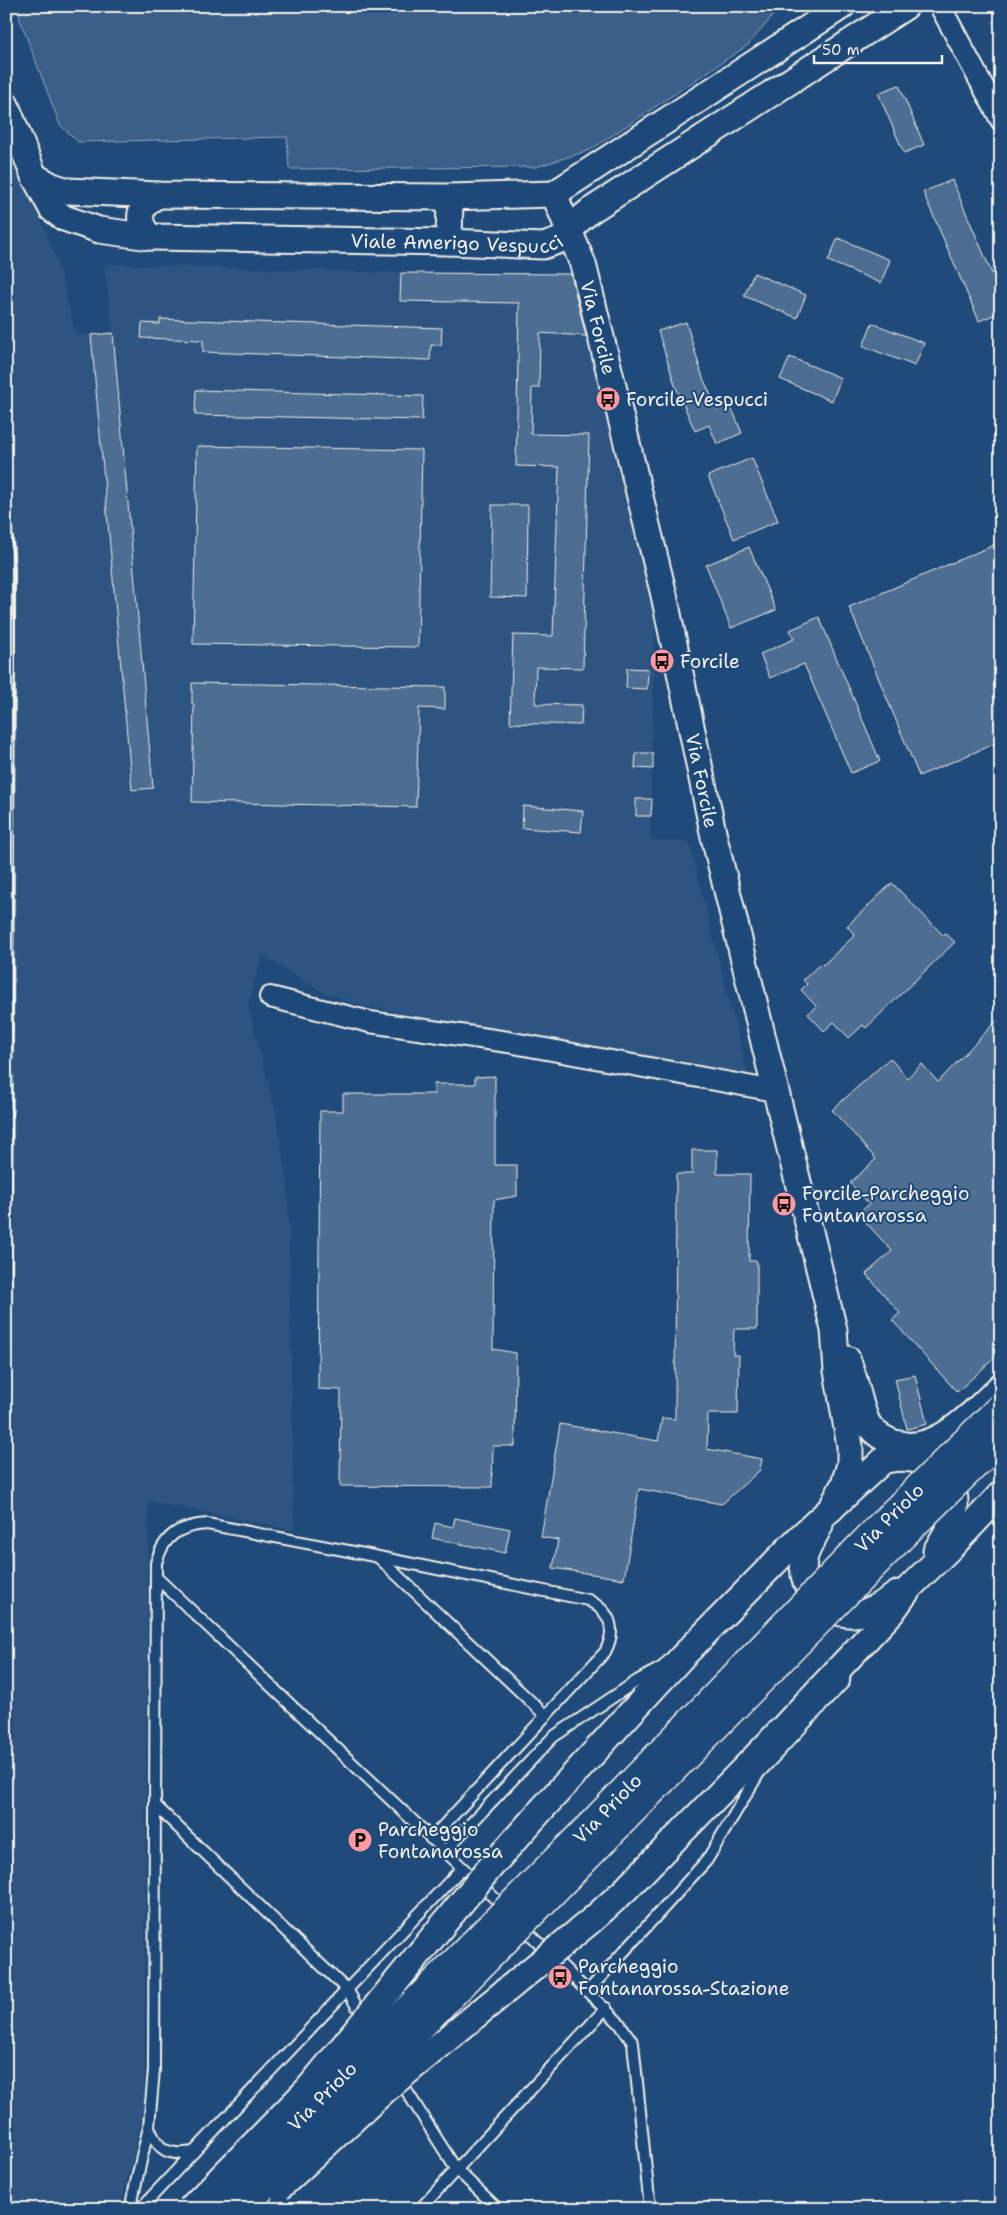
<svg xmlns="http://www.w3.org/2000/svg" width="1007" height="2215" viewBox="0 0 1007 2215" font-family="'Shantell Sans',sans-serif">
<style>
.built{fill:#2d5581}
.green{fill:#3a5f88;stroke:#97a8b8}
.building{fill:#4d6e92;stroke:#f4f1e8}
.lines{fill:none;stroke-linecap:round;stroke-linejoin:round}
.service-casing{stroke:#f4f1e8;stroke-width:14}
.minor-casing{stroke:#f4f1e8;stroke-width:24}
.tertiary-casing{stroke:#f4f1e8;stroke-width:29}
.service{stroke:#1f4a7a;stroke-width:10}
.minor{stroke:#1f4a7a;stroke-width:20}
.tertiary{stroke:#1f4a7a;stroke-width:25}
.rail{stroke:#f4f1e8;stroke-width:4}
.tertiary-bridge-casing{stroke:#f4f1e8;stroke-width:29;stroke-linecap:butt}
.primary-bridge-casing{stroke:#f4f1e8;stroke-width:31;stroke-linecap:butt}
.tertiary-bridge{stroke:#1f4a7a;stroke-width:25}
.primary-bridge{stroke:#1f4a7a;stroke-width:28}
.labels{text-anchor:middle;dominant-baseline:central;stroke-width:4;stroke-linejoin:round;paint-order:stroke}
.street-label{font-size:19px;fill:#f4f1e8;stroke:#1f4a7a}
.poi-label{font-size:19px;fill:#f4f1e8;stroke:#1f4a7a;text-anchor:start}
</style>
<rect width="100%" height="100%" fill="#1f4a7a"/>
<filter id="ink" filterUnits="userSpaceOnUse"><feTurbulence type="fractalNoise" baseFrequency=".02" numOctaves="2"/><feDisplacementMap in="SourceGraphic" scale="10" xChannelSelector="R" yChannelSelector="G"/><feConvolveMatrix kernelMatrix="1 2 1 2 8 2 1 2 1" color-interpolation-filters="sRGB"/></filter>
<g filter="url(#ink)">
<path class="built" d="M6 130 57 261 76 334 91 335 132 790 153 788 113 333 104 264 401 273 573 274 586 336 655 613 650 840 689 842 748 1075 364 1006 324 993 262 955 248 1005 275 1108 288 1184 294 1530 148 1501 144 2106 133 2159 119 2209H6Z"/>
<path class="green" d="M18 6H781L748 45 590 150 536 167 289 169 287 137 78 142 60 125 20 20Z"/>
<g class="building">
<path d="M899 85 924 145 904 153 878 93Z"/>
<path d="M952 180 1001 294V312L979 321 923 192Z"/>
<path d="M838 238 890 260 881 283 828 261Z"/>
<path d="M401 273 571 274 586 336 540 333 539 388H532L531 434 589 435 583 668 536 667 535 704 582 705 581 725 510 723 513 635 553 636 559 467 516 466 519 303 400 301Z"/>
<path d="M754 273 806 295 797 318 744 296Z"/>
<path d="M160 319 442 328 441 345H431L430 360 203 352V340L141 338 142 323 160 324Z"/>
<path d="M686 322 703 378 717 409 730 404 742 433 717 444 709 425 695 431 675 385 658 331Z"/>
<path d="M872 323 924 343 915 366 863 346Z"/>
<path d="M113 333 153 788 132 790 91 335Z"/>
<path d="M790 357 841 378 832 401 780 379Z"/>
<path d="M196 390 423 396 422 420 195 415Z"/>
<path d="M197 446 422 450 418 647 193 644Z"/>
<path d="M752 458 778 521 734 539 708 476Z"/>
<path d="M492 505H528L527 598 490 597Z"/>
<path d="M1001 542V741L919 776 849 607Z"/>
<path d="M749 547 776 610 731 628 706 565Z"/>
<path d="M819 617 880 761 851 773 804 664 770 678 760 654 794 639 790 630Z"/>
<path d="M627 668 648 669 647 689 626 688Z"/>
<path d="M192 683 445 687V709L419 708 416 807 192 802 194 704H192Z"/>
<path d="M636 753H653V769L635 768Z"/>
<path d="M636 799H652L651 816H636Z"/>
<path d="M523 806 583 811 581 832 522 828Z"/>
<path d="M892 883 943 935 945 933 955 942 866 1028 863 1025 849 1038 834 1022 824 1031 808 1014 816 1006 801 990 807 984 803 980 821 963 823 965 855 935 847 926Z"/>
<path d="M1001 1016V1352L957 1392 892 1320 900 1313 866 1274 892 1251 858 1214 869 1204 850 1183 876 1159 832 1110 890 1058 907 1078 922 1064 938 1082Z"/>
<path d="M495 1076V1165H517V1196L494 1200 493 1349 516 1353 515 1446H493L492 1487 340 1486 341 1390 318 1389 320 1111H343V1094H434V1084H475V1077Z"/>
<path d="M692 1150H717V1174H750L749 1261H757V1329H734L733 1355H739L738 1414H708L707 1449 762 1459 760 1470 722 1504 639 1489 624 1579 553 1568 558 1540 541 1537 560 1424 658 1441 662 1418 675 1419 676 1174H692Z"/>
<path d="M915 1375 927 1424 907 1429 895 1379Z"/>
<path d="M455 1518 510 1529 505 1553 432 1538 435 1523 453 1527Z"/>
</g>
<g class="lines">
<defs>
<g id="service">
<path d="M378 1557 546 1716"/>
<path d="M157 1578 506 1909"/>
<path d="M156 1806 348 1991 364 2019"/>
<path d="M444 1852 553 1737 637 1681 661 1668"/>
<path d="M521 1925 620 2024 633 2043 650 2209"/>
<path d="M588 1991 707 1860 759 1773 844 1682 845 1668"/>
<path d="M399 2079 456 2169 498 2209"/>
<path d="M149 2127C158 2151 168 2156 194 2152"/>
<path d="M130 2209 149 2126 154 2070 156 1563C164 1535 179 1526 207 1524L359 1553 588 1600C611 1612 617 1629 605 1652L431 1839"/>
<path d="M140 2209 462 1868"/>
<path d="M420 2209 606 2008"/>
</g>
<g id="minor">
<path d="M940 6 1001 120"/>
<path d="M270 997 370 1022 508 1042 775 1091"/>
</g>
<g id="tertiary">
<path id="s1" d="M6 105 34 176 52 209 64 218 99 230 150 237 449 242 543 246 558 241 569 233 578 221 590 211 906 6"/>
<path d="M34 176 52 186 68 191 158 195 450 197 554 194 842 6"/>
<path id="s2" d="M554 194 583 264 626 439 664 595 714 837 834 1330 837 1371 850 1446V1464L844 1484 831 1509"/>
<path d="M150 237C135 220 138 206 158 195"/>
<path d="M449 242 450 197"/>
<path d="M847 1359C856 1379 858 1402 867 1422 871 1430 879 1436 887 1440 930 1462 973 1413 1001 1386"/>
<path d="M887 1460C918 1452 958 1471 955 1508 953 1524 944 1537 936 1551"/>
<path d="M820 1525C815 1536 808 1546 805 1556 795 1591 832 1623 865 1612 877 1608 888 1600 899 1593"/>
<path d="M543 1808 682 1657 798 1539 901 1444"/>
<path d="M625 1890 764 1748 892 1612 910 1587 956 1542 1001 1494"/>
</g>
</defs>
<use href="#service" class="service-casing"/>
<use href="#minor" class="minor-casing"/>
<use href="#tertiary" class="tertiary-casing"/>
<use href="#service" class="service"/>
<use href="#minor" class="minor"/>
<use href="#tertiary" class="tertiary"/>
<path class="rail" d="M6 453 14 568V655L6 2128"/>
<defs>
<g id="tertiary-bridge">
<path d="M279 2188 384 2091 593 1919 625 1890"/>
<path d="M190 2209 308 2089 488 1870 543 1808"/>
</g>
<g id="primary-bridge">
<path id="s3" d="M210 2209 591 1825 884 1522 1001 1407"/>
<path d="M241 2209 906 1532 1001 1439"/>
</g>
</defs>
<use href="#tertiary-bridge" class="tertiary-bridge-casing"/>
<use href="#primary-bridge" class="primary-bridge-casing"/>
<use href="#tertiary-bridge" class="tertiary-bridge"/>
<use href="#primary-bridge" class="primary-bridge"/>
</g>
</g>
<defs>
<symbol id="bus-disc" viewBox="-11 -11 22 22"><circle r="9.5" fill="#ff9aa2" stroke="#1f4a7a"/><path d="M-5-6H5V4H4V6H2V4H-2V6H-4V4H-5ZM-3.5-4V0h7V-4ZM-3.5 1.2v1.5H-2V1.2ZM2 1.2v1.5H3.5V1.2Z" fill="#111"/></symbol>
<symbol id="parking-disc" viewBox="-11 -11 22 22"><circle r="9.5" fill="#ff9aa2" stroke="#1f4a7a"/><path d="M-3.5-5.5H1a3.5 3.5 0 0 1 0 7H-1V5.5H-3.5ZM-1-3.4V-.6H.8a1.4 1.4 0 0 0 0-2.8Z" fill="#111"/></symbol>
</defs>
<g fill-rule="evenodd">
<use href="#bus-disc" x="594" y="385" width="28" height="28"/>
<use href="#bus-disc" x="648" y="647" width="28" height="28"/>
<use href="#bus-disc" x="770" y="1190" width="28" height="28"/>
<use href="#parking-disc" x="346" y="1826" width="28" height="28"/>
<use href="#bus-disc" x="546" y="1963" width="28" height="28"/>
</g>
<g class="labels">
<g class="street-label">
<text stroke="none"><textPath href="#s1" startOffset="524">Viale Amerigo Vespucci</textPath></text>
<text stroke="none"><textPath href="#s2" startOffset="141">Via Forcile</textPath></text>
<text stroke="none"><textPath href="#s2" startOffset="606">Via Forcile</textPath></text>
<text stroke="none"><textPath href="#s3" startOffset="969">Via Priolo</textPath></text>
<text stroke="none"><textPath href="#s3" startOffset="564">Via Priolo</textPath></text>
<text stroke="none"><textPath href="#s3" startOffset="159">Via Priolo</textPath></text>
</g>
<g class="poi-label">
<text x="626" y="399">Forcile-Vespucci</text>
<text x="680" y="661">Forcile</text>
<text x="802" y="1193">Forcile-Parcheggio<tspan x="802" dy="22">Fontanarossa</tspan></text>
<text x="378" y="1829">Parcheggio<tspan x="378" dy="22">Fontanarossa</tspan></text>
<text x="578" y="1966">Parcheggio<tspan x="578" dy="22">Fontanarossa-Stazione</tspan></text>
</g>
</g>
<rect width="1007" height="2215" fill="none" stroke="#1f4a7a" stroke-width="25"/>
<rect x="12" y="12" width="982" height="2190" fill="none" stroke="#f4f1e8" stroke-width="2" filter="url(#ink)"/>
<path d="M814 55v8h128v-8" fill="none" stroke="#f4f1e8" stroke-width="2.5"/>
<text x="822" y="55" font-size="15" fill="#f4f1e8" stroke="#1f4a7a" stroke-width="4" paint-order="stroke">50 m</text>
</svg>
